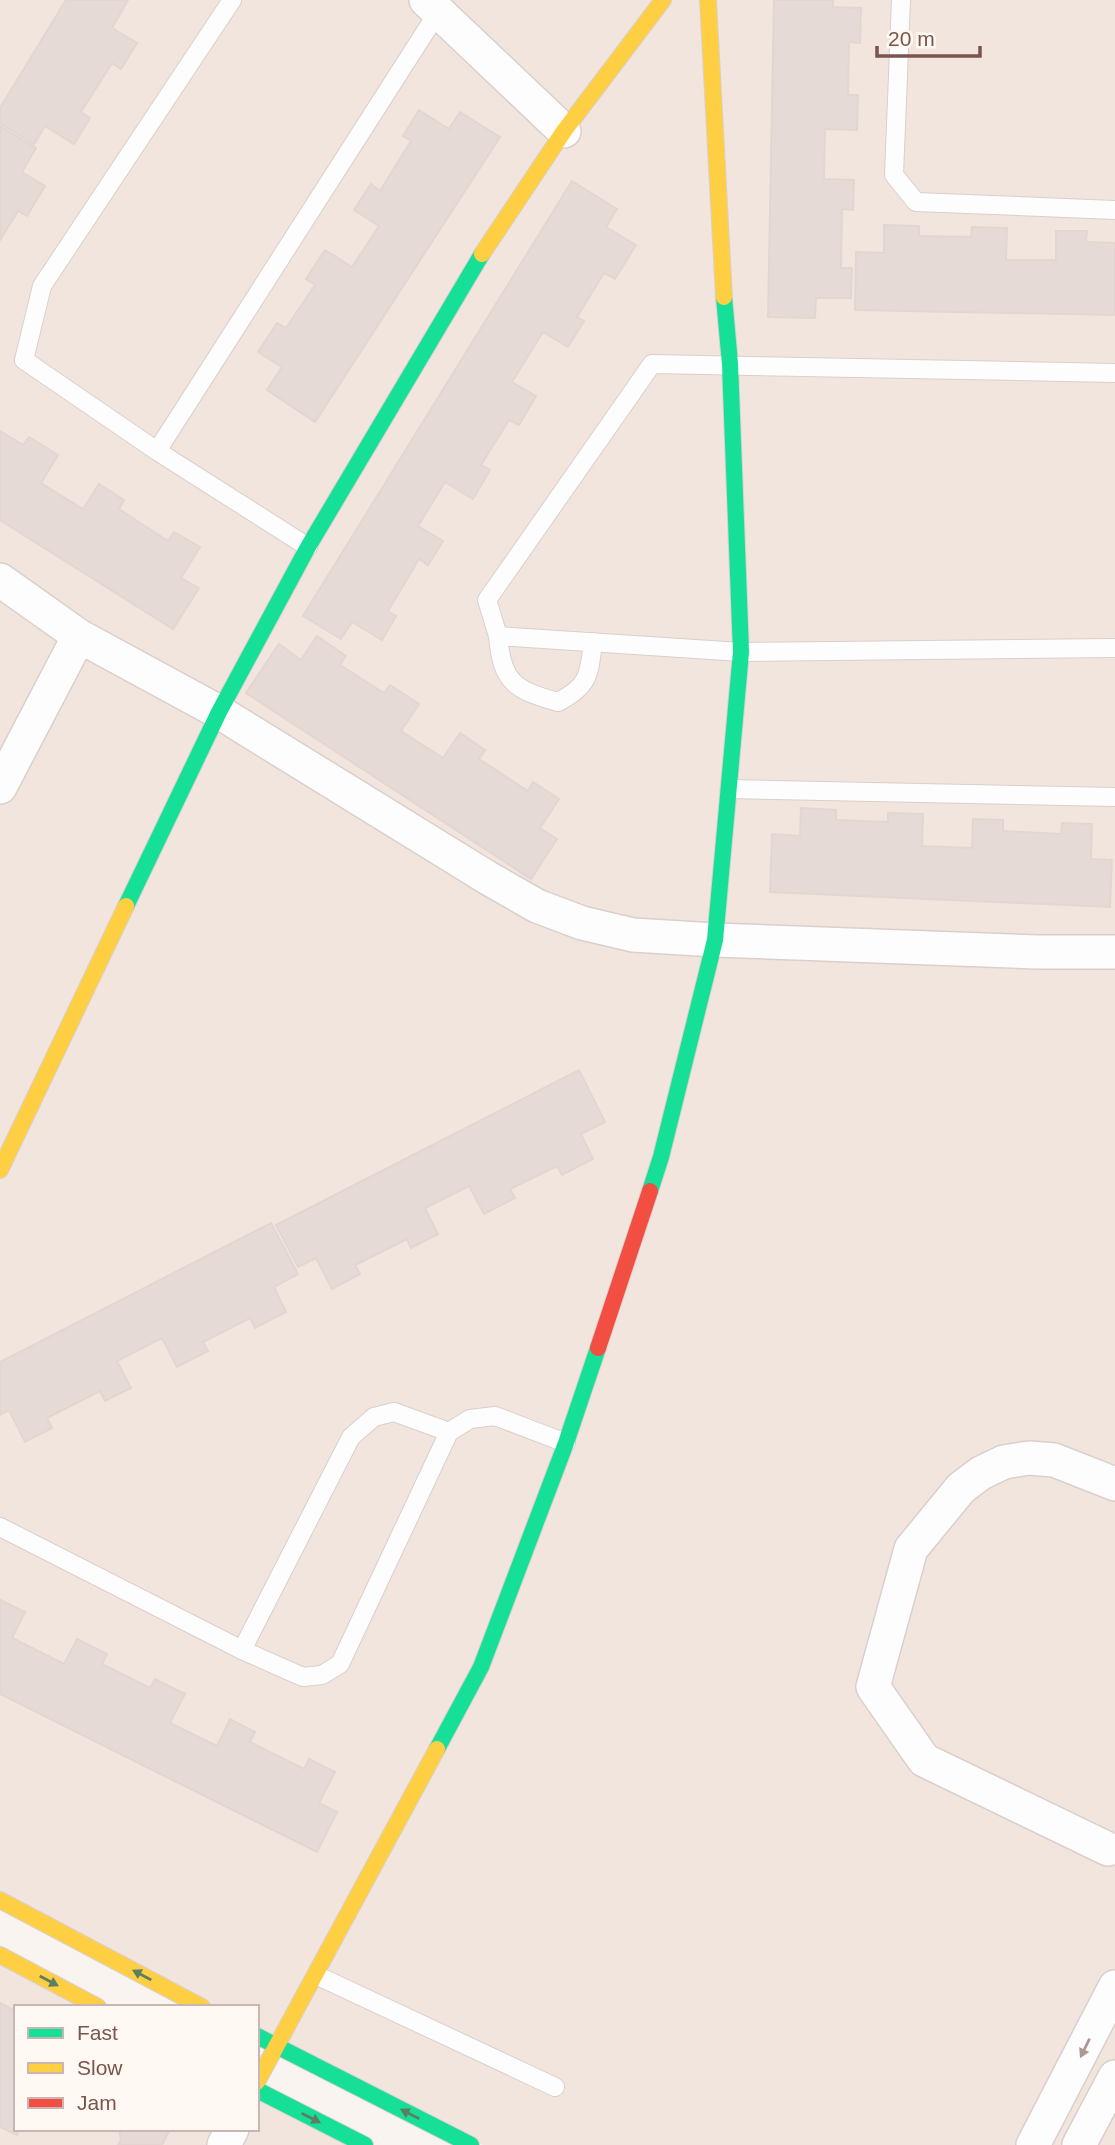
<svg xmlns="http://www.w3.org/2000/svg" width="1115" height="2145" font-family="Helvetica,sans-serif">
<style>
.residential{fill:#f2e5de}
.building{fill:#e6dad7;stroke:#e3d6d1;stroke-width:2}
.lines{fill:none;stroke-linecap:round;stroke-linejoin:round}
.lane-casing{stroke:#d9cfcc;stroke-width:20}
.street-casing{stroke:#d9cfcc;stroke-width:36}
.fast-casing{stroke:#dad0cd;stroke-width:18}
.slow-casing{stroke:#dad0cd;stroke-width:18}
.jam-casing{stroke:#dad0cd;stroke-width:18}
.lane{stroke:#fefdfd;stroke-width:18}
.street{stroke:#fefdfd;stroke-width:33}
.fast{stroke:#16e098;stroke-width:16}
.slow{stroke:#ffcf43;stroke-width:16}
.jam{stroke:#f24e42;stroke-width:16}
.oneway{fill:#5c7e64}
.oneway2{fill:#af9893}
</style>
<rect width="100%" height="100%" fill="#f9f4f0"/>
<!-- residential -->
<g class="residential">
<polygon points="0,0 1115,0 1115,2145 483,2145 257,2028 257,2007 215,2007 0,1897"/>
<polygon points="0,1957 96,2007 16,2007 16,2129 257,2129 257,2091 362,2145 0,2145"/>
</g>
<!-- building -->
<g class="building">
<polygon points="66,0 128,0 112,28 137,43 121,69 112,63 81,112 90,118 74,144 45,126 34,144 0,123 0,108"/>
<polygon points="774,0 833,0 833,7 861,8 860,43 849,42 848,95 858,95 857,130 825,129 824,179 854,180 853,210 842,209 841,268 852,268 851,298 816,298 815,318 768,317"/>
<polygon points="419,110 449,129 460,112 500,137 315,422 267,390 282,367 258,352 277,323 286,328 315,285 306,279 325,250 352,267 379,226 354,210 371,184 380,191 411,141 403,136"/>
<polygon points="0,126 36,148 22,172 45,186 27,216 18,211 0,240"/>
<polygon points="572,181 617,209 606,227 636,245 615,279 604,273 577,317 584,321 568,347 543,332 512,382 536,396 519,425 509,420 481,465 490,470 473,499 445,482 418,526 443,541 428,565 419,559 388,611 396,616 382,640 352,622 341,639 303,616"/>
<polygon points="884,225 919,226 919,236 971,237 972,227 1007,228 1006,260 1056,260 1056,231 1087,231 1086,242 1115,243 1115,315 855,310 856,252 884,253"/>
<polygon points="0,431 23,445 29,437 58,455 41,483 83,509 99,484 124,500 119,509 168,541 174,532 200,547 181,578 199,588 173,629 0,520"/>
<polygon points="317,636 346,656 340,665 384,693 390,685 419,704 401,731 443,758 460,733 485,750 479,759 528,791 533,782 559,799 540,828 557,839 531,879 246,693 279,644 301,660"/>
<polygon points="801,808 836,810 836,820 888,822 888,813 923,814 922,846 972,848 973,819 1003,820 1003,831 1061,834 1062,823 1092,824 1091,859 1112,860 1110,907 770,892 772,834 800,836"/>
<polygon points="579,1070 605,1122 581,1134 593,1159 562,1175 557,1166 510,1189 515,1198 484,1214 469,1186 425,1208 438,1234 411,1248 407,1239 355,1265 360,1274 332,1289 316,1258 298,1267 276,1225"/>
<polygon points="271,1223 298,1274 274,1287 286,1312 255,1328 250,1318 203,1342 208,1351 177,1367 162,1338 117,1361 131,1388 105,1401 100,1391 47,1418 52,1428 25,1442 9,1410 0,1415 0,1362"/>
<polygon points="0,1600 25,1612 12,1638 64,1664 77,1639 107,1654 102,1664 150,1688 155,1679 185,1694 170,1723 217,1746 230,1719 255,1732 250,1742 304,1769 309,1759 335,1772 319,1803 337,1812 317,1852 0,1694"/>
<polygon points="0,2003 16,2011 16,2129 20,2129 17,2135 0,2127"/>
<polygon points="119,2129 170,2129 162,2145 118,2145 121,2140"/>
</g>
<g class="lines">
<!-- lane casing -->
<g class="lane-casing">
<g id="lane">
<polyline points="232,0 42,286 24,360 157,451 308,547"/>
<polyline points="901,0 894,175 916,202 1115,210"/>
<polyline points="1115,373 652,364 487,600 498,636 741,652 1115,648"/>
<polyline points="157,451 438,12"/>
<path d="M498 636C502 682 514 690 558 702 589 686 589 675 593 642"/>
<polyline points="730,789 1115,797"/>
<polyline points="0,1527 242,1650 303,1677 322,1675 340,1664 449,1432 470,1419 495,1416 566,1443"/>
<polyline points="242,1650 351,1437 374,1417 394,1412 449,1432"/>
<polyline points="316,1975 555,2087"/>
</g>
</g>
<!-- street casing -->
<g class="street-casing">
<g id="street">
<polyline points="426,0 564,131"/>
<polyline points="0,580 79,636 219,712 488,878 537,906 582,923 633,935 715,940 1037,952 1115,952"/>
<polyline points="0,787 79,636"/>
<polyline points="1108,1849 924,1760 873,1687 911,1549 961,1488 981,1473 1004,1462 1029,1458 1054,1460 1115,1484"/>
<polyline points="224,2145 232,2129"/>
<polyline points="1033,2145 1115,1987"/>
<polyline points="1079,2145 1115,2077"/>
</g>
</g>
<!-- fast casing -->
<g class="fast-casing">
<g id="fast">
<polyline points="126,906 219,712 308,547 482,254"/>
<polyline points="650,1191 661,1157 715,940 741,652 730,364 724,297"/>
<polyline points="437,1749 481,1667 566,1443 598,1348"/>
<polyline points="257,2036 471,2145"/>
<polyline points="257,2090 365,2145"/>
</g>
</g>
<!-- slow casing -->
<g class="slow-casing">
<g id="slow">
<polyline points="708,0 724,297"/>
<polyline points="482,254 564,131 663,0"/>
<polyline points="0,1170 126,906"/>
<polyline points="0,1900 202,2007"/>
<polyline points="0,1955 98,2007"/>
<polyline points="257,2082 437,1749"/>
</g>
</g>
<!-- jam casing -->
<g class="jam-casing">
<polyline id="jam" points="598,1348 650,1191"/>
</g>
<!-- lane -->
<use href="#lane" class="lane"/>
<!-- street -->
<use href="#street" class="street"/>
<!-- fast -->
<use href="#fast" class="fast"/>
<!-- slow -->
<use href="#slow" class="slow"/>
<!-- jam -->
<use href="#jam" class="jam"/>
</g>
<!-- one-way arrows -->
<defs><path id="oneway-solid" d="M-6-.8H1V-3.2L6.5 0L1 3.2V.8H-6Z" transform="scale(1.75)"/></defs>
<g class="oneway">
<use href="#oneway-solid" transform="translate(142 1975) rotate(-152)"/>
<use href="#oneway-solid" transform="translate(49 1981) rotate(28)"/>
<use href="#oneway-solid" transform="translate(410 2114) rotate(-153)"/>
<use href="#oneway-solid" transform="translate(311 2118) rotate(27)"/>
</g>
<use class="oneway2" href="#oneway-solid" transform="translate(1085 2048) rotate(116)"/>
<!-- legend -->
<rect x="14" y="2005" width="245" height="126" fill="#fff8f3" stroke="#cab6b1" stroke-width="2"/>
<rect x="28" y="2028" width="35" height="10" fill="#16e098" stroke="#cab6b1" stroke-width="2"/>
<text x="77" y="2040" font-size="21" fill="#7a544d">Fast</text>
<rect x="28" y="2063" width="35" height="10" fill="#ffcf43" stroke="#cab6b1" stroke-width="2"/>
<text x="77" y="2075" font-size="21" fill="#7a544d">Slow</text>
<rect x="28" y="2098" width="35" height="10" fill="#f24e42" stroke="#cab6b1" stroke-width="2"/>
<text x="77" y="2110" font-size="21" fill="#7a544d">Jam</text>
<!-- scale -->
<path d="M877 46v10h103v-10" fill="none" stroke="#7a544d" stroke-width="3.5"/>
<text x="888" y="46" font-size="21" fill="#7a544d" stroke="#fff8f3" stroke-width="5" paint-order="stroke">20 m</text>
</svg>
